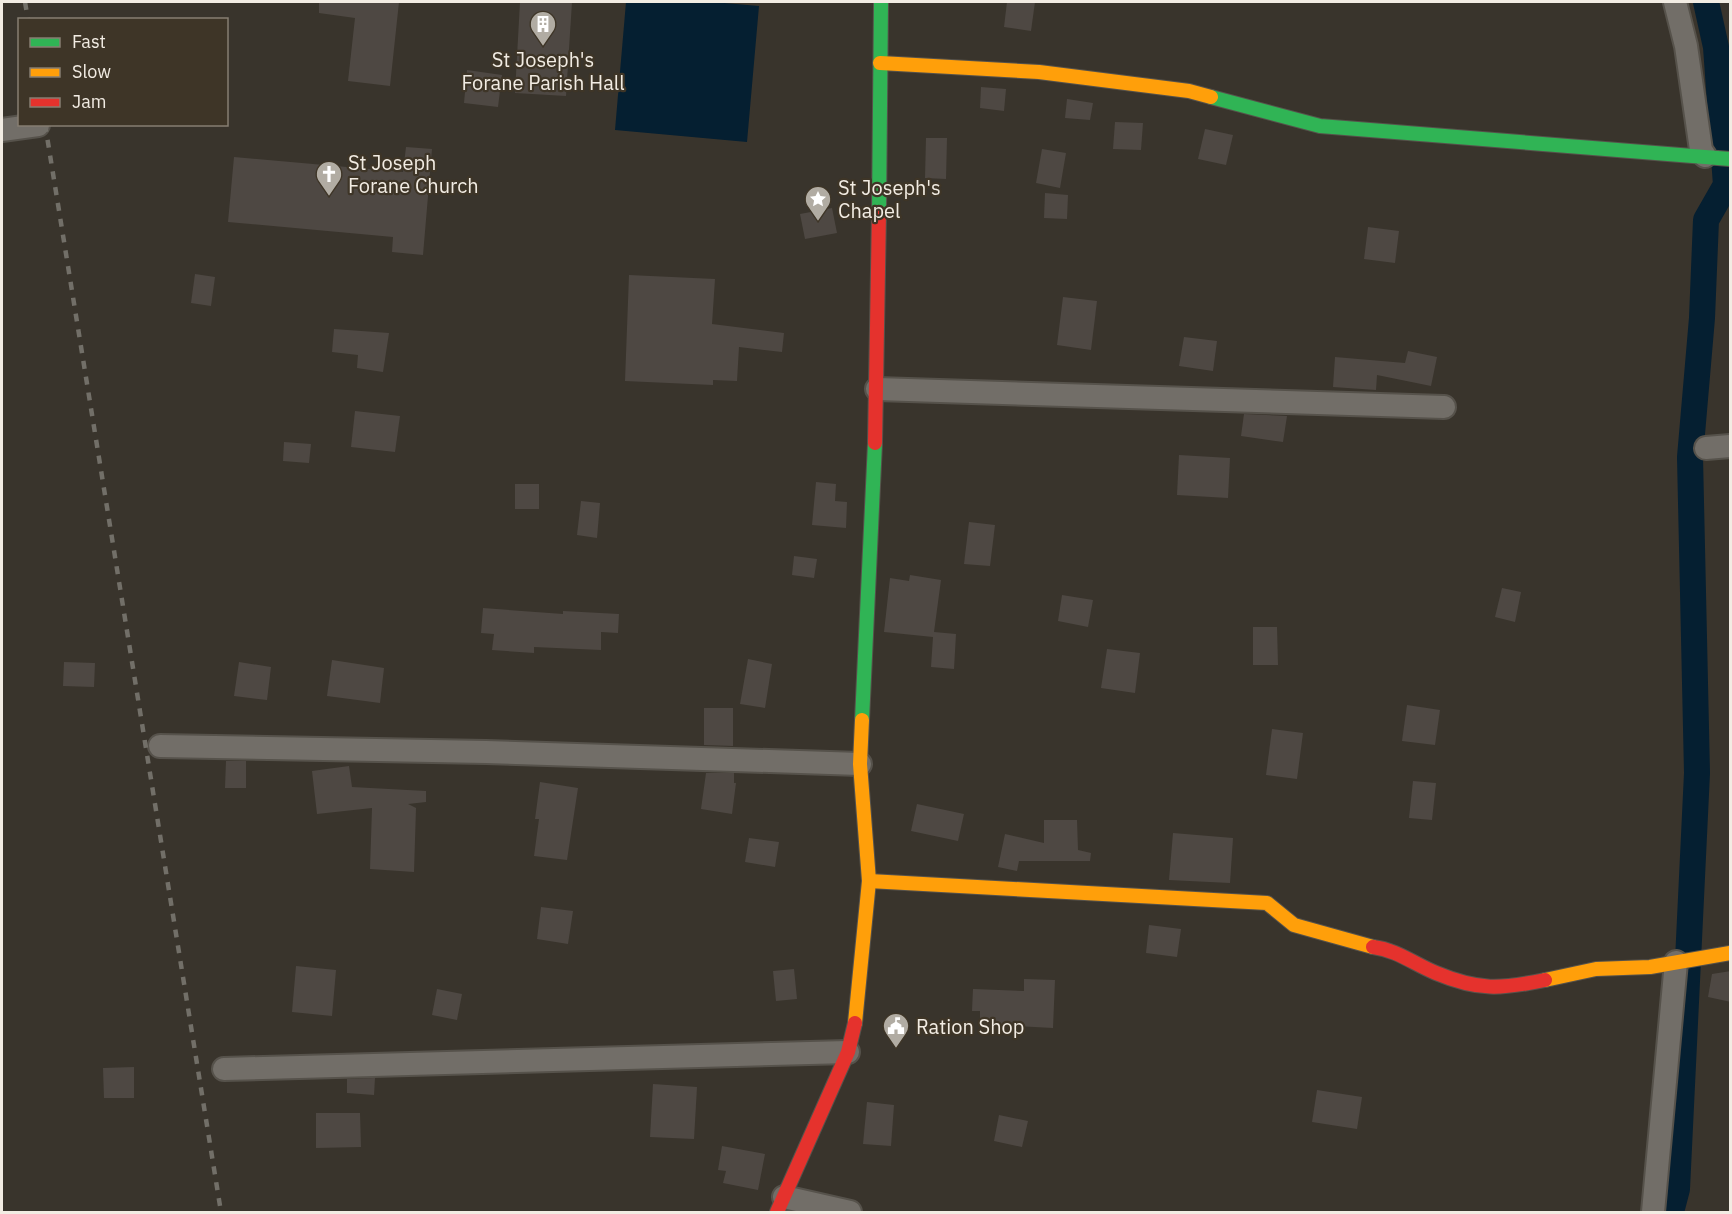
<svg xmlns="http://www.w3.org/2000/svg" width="1732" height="1214" font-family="'IBM Plex Sans',sans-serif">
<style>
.water{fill:#051f31}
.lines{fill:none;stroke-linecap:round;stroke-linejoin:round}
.canal{stroke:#051f31;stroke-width:26}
.building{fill:#4e4843}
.street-casing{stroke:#56524b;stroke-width:26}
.fast-casing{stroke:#56524b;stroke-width:16}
.slow-casing{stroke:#56524b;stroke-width:16}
.jam-casing{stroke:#56524b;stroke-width:16}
.street{stroke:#726e68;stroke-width:22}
.fast{stroke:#30b455;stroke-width:14}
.slow{stroke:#ff9f0a;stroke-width:14}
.jam{stroke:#e5322d;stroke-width:14}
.rail{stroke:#726f68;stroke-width:4.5;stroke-dasharray:8 8;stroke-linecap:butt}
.labels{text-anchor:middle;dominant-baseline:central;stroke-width:4.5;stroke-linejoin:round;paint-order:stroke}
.poi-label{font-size:20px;fill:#f2ece3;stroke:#3e3527;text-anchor:start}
</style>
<rect width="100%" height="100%" fill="#39342c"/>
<!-- water -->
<polygon class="water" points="626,2 713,2 759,6 747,142 615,130"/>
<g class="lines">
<!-- canal -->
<polyline class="canal" points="1671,1212 1677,1189 1697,773 1690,457 1702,318 1706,220 1726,185 1716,47 1706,2"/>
</g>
<!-- building -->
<g class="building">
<polygon points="319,2 399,2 390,86 348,81 355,18 319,13"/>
<polygon points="520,2 572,2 566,96 515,93"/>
<polygon points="1007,2 1035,2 1031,31 1004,27"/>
<polygon points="467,70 502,75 498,107 464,103"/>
<polygon points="981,87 1006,89 1004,111 980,108"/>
<polygon points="1067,99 1093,103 1090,120 1065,118"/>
<polygon points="1115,122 1143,123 1141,150 1113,149"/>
<polygon points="1205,129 1233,135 1226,165 1198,159"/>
<polygon points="926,138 947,138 946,179 925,178"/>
<polygon points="406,147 432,149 423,255 392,252 393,237 228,222 234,157 403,172"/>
<polygon points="1042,149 1066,153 1060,188 1036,183"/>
<polygon points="1045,193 1068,195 1067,219 1044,218"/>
<polygon points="832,208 837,233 805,239 800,214"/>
<polygon points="1368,227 1399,231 1395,263 1364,259"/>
<polygon points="195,274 215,277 211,306 191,303"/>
<polygon points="629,275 715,279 712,324 784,333 782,352 739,347 737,381 713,380 713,385 625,381"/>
<polygon points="1063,297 1097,301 1091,350 1057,345"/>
<polygon points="334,329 389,333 383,372 357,368 358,355 332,352"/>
<polygon points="1184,337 1217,341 1213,371 1179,366"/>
<polygon points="1408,351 1437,357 1431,386 1377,375 1376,390 1333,387 1335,357 1405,363"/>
<polygon points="355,411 400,416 395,452 351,447"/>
<polygon points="1244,414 1287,416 1283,442 1241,436"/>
<polygon points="284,442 311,444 309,463 283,461"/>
<polygon points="1179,455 1230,458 1228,498 1177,495"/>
<polygon points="816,482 836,484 835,501 847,502 846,528 812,525"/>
<rect x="515" y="484" width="24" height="25"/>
<polygon points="581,501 600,503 597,538 577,535"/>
<polygon points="969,522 995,525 990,566 964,564"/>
<polygon points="794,556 817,559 814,578 792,575"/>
<polygon points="910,575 941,580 934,632 956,634 954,669 931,667 933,637 884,632 890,578 909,581"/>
<polygon points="1502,588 1521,592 1515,622 1495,617"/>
<polygon points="1062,595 1093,600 1088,627 1058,621"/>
<polygon points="483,608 563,614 563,611 619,614 618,633 601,632 601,650 534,647 534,653 492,650 494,634 481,633"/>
<polygon points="1253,627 1277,627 1278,665 1253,665"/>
<polygon points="1107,649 1140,653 1135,693 1101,688"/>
<polygon points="748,659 772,664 765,708 740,704"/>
<polygon points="332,660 384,668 380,703 327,696"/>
<polygon points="64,662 95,663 94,687 63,686"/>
<polygon points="239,662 271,667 267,700 234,696"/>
<polygon points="1407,705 1440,710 1435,745 1402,741"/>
<polygon points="704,708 733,708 733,746 704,745"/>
<polygon points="1272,729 1303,733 1297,779 1266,775"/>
<polygon points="226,761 246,761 246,788 225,788"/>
<polygon points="349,766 352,787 426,791 426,802 408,804 416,808 414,872 370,869 372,808 317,814 312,771"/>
<polygon points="706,773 734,773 734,783 736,783 732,814 701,809"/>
<polygon points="1413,781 1436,783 1432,820 1409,818"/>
<polygon points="540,782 578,788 567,860 534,856 539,819 535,819"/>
<polygon points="917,804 964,814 958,841 911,831"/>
<polygon points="1044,820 1077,820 1078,850 1091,853 1090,861 1019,861 1017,871 998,867 1005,834 1044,843"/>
<polygon points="1173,833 1233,838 1230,883 1169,880"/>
<polygon points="749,838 779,842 775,867 745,862"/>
<polygon points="541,907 573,911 568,944 537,939"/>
<polygon points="1149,925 1181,929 1177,957 1146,953"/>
<polygon points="296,966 336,970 332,1016 292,1012"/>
<polygon points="794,969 797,999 776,1001 773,971"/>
<polygon points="1731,971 1731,1002 1708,997 1712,974"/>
<polygon points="1024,979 1055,980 1053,1028 980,1024 980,1011 972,1011 973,989 1024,991"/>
<polygon points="437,989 462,994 457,1020 432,1015"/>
<polygon points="134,1067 134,1098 104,1098 103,1068"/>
<polygon points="375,1078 374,1095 347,1093 347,1079"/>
<polygon points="653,1084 697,1087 694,1139 650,1137"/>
<polygon points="1317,1090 1362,1097 1357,1129 1312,1122"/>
<polygon points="867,1102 894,1105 891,1146 863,1144"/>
<polygon points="316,1113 360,1113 361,1147 316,1148"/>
<polygon points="999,1115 1028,1121 1022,1147 994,1141"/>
<polygon points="722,1146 765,1154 758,1190 723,1183 726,1171 718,1170"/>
</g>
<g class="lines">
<!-- street casing -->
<g class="street-casing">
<g id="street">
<polyline points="1675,2 1686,46 1701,150 1705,156"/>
<polyline points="2,130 38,125"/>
<polyline points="877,389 1444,407"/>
<polyline points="1706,448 1730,446"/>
<polyline points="160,746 486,752 860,764"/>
<polyline points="224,1069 848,1052"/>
<polyline points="784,1197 850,1212"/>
<polyline points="1653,1212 1676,962"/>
</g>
</g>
<!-- fast casing -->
<g class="fast-casing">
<g id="fast">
<polyline points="1211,97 1320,126 1730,159"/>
<polyline points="879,212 881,2"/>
<polyline points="862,720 875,443"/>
</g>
</g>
<!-- slow casing -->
<g class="slow-casing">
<g id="slow">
<polyline points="880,63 1039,72 1189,91 1211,97"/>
<polyline points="869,881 1267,903 1294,925 1373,947"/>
<polyline points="1545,980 1596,969 1650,967 1730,953"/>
<polyline points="855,1023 869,881 860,764 862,720"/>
</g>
</g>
<!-- jam casing -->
<g class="jam-casing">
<g id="jam">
<polyline points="875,443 879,212"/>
<path d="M1373 947C1397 950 1414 964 1436 973 1479 991 1501 989 1545 980"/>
<polyline points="777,1212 848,1052 855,1023"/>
</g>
</g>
<!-- street -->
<use href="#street" class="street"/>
<!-- fast -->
<use href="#fast" class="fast"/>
<!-- slow -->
<use href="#slow" class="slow"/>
<!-- jam -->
<use href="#jam" class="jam"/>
<!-- rail -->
<g class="rail">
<polyline points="25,2 28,20"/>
<polyline points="45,124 221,1212"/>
</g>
</g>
<!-- icons -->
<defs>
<g id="building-pin" transform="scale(1.35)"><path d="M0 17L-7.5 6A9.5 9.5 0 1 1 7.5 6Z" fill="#b1aca3" stroke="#3e3527"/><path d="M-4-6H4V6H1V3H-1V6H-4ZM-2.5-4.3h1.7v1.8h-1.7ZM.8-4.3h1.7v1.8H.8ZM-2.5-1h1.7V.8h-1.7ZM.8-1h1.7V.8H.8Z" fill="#fff"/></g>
<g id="church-pin" transform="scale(1.35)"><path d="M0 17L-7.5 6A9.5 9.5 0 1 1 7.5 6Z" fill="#b1aca3" stroke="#3e3527"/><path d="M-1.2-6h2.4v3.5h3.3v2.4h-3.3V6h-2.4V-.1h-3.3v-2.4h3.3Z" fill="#fff"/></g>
<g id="sight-pin" transform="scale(1.35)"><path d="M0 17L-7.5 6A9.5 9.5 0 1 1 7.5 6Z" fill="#b1aca3" stroke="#3e3527"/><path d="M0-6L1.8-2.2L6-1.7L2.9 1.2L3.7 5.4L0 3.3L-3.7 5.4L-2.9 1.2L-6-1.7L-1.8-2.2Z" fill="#fff"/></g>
<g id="civic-pin" transform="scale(1.35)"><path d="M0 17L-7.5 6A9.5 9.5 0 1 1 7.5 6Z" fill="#b1aca3" stroke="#3e3527"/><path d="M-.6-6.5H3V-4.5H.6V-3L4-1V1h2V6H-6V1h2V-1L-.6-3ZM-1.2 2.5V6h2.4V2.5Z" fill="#fff"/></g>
</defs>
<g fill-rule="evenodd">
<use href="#building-pin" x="543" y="24"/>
<use href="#church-pin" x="329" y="174"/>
<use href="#sight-pin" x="818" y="199"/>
<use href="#civic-pin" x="896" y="1026"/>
</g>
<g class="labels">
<!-- poi labels -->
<g class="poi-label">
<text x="543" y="59" text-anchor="middle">St Joseph's<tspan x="543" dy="23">Forane Parish Hall</tspan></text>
<text x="348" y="162">St Joseph<tspan x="348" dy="23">Forane Church</tspan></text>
<text x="838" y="187">St Joseph's<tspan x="838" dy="23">Chapel</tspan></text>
<text x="916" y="1026">Ration Shop</text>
</g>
</g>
<!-- border -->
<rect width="1732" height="1214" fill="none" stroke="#f2ece3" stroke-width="6"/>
<!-- legend -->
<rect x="18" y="18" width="210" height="108" fill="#3e3527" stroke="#867e72" stroke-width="1.5"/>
<rect x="30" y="38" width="30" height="9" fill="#30b455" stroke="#867e72" stroke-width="1.5"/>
<text x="72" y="48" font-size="18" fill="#f2ece3">Fast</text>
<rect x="30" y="68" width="30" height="9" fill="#ff9f0a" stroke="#867e72" stroke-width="1.5"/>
<text x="72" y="78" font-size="18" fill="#f2ece3">Slow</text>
<rect x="30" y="98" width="30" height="9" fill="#e5322d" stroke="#867e72" stroke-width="1.5"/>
<text x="72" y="108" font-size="18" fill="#f2ece3">Jam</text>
</svg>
